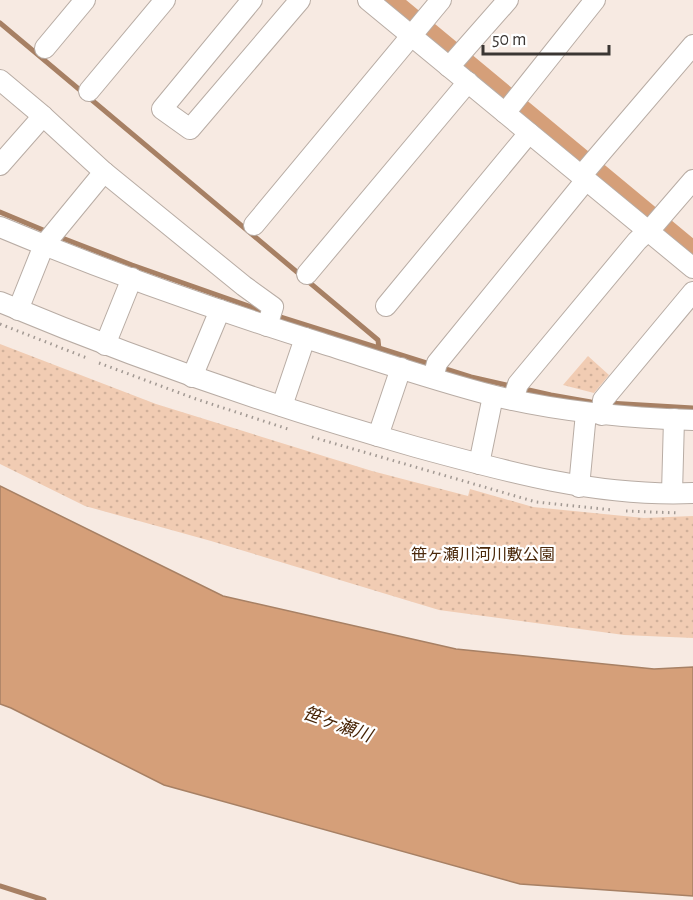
<svg xmlns="http://www.w3.org/2000/svg" width="693" height="900" font-family="'Alegreya Sans','Noto Sans JP',sans-serif">
<style>
.park{fill:url(#park-dots)}
.water{fill:#d59f79;stroke:#a78064;stroke-width:1.5}
.lines{fill:none;stroke-linecap:round;stroke-linejoin:round}
.stream{stroke:#a78064;stroke-width:5}
.canal{stroke:#d59f79;stroke-width:18}
.minor-casing{stroke:#b8aca4;stroke-width:22}
.path{stroke:#a29993;stroke-width:3;stroke-dasharray:1.5 4.5;stroke-linecap:butt}
.minor{stroke:#fff;stroke-width:20}
.labels{text-anchor:middle;dominant-baseline:central;stroke-width:4.5;stroke-linejoin:round;paint-order:stroke}
.park-label{font-size:16px;fill:#4b280a;stroke:#fff}
.water-label{font-size:18px;font-style:italic;fill:#482507;stroke:#fff}
</style>
<defs>
<pattern id="park-dots" width="8" height="8" patternUnits="userSpaceOnUse" patternTransform="scale(1.5)"><rect width="8" height="8" fill="#f1ccb3"/><path d="M2 2h.1M6 6h.1" fill="none" stroke="#d0b09a" stroke-width="1.8" stroke-linecap="round"/></pattern>
</defs>
<rect width="100%" height="100%" fill="#f7eae2"/>
<!-- park -->
<g class="park">
<polygon points="0,344 156,404 372,471 468,496 470,489 533,507 644,518 693,516 693,638 624,635 439,610 211,541 85,506 0,464"/>
<polygon points="588,356 609,375 594,393 563,385"/>
</g>
<!-- water -->
<polygon class="water" points="0,486 223,596 456,649 654,669 693,667 693,896 520,884 164,785 11,708 0,704"/>
<g class="lines">
<!-- stream -->
<g class="stream">
<polyline points="0,23 378,340 379,349"/>
<polyline points="0,212 48,232"/>
<polyline points="57,236 132,265 277,316 471,377 551,395 591,402 693,408"/>
<polyline points="0,886 44,900"/>
</g>
<!-- canal -->
<polyline class="canal" points="392,0 693,250"/>
<!-- minor casing -->
<g class="minor-casing">
<g id="minor">
<polyline points="252,0 162,109 190,129 300,0"/>
<polyline points="368,0 693,268"/>
<polyline points="45,48 85,0"/>
<polyline points="449,67 508,0"/>
<polyline points="0,80 43,116 104,172 244,286 273,307 267,326"/>
<polyline points="89,91 165,0"/>
<polyline points="505,113 595,0"/>
<polyline points="0,165 43,116"/>
<polyline points="581,176 693,45"/>
<polyline points="254,225 441,0"/>
<path d="M0 227C105 271 212 309 321 343 378 361 436 381 495 396 560 412 626 418 693 420"/>
<polyline points="307,274 468,82"/>
<path d="M0 302C136 359 274 407 416 447 507 472 598 497 693 493"/>
<polyline points="386,306 529,133"/>
<polyline points="18,310 44,245 104,172"/>
<polyline points="105,345 132,278"/>
<polyline points="192,377 220,310"/>
<polyline points="433,378 437,363 586,180"/>
<polyline points="513,400 518,384 637,241 655,224 693,180"/>
<polyline points="282,406 305,338"/>
<polyline points="602,415 603,400 693,292"/>
<polyline points="378,436 401,368"/>
<polyline points="479,464 493,396"/>
<polyline points="579,487 586,413"/>
<polyline points="672,493 674,419"/>
</g>
</g>
<!-- path -->
<g class="path">
<polyline points="0,324 87,358"/>
<polyline points="99,363 196,399 291,430"/>
<polyline points="312,437 536,502 613,510"/>
<polyline points="626,511 679,513"/>
</g>
<!-- minor -->
<use href="#minor" class="minor"/>
</g>
<g class="labels">
<!-- park labels -->
<g class="park-label">
<text x="483" y="555">笹ヶ瀬川河川敷公園</text>
</g>
<!-- water labels -->
<g class="water-label">
<text transform="translate(337 725) rotate(20)">笹ヶ瀬川</text>
</g>
</g>
<!-- scale -->
<path d="M483 45v9h126v-9" fill="none" stroke="#3b3633" stroke-width="3"/>
<text x="492" y="45" font-size="18" fill="#3b3633" stroke="#ffffff" stroke-width="4.5" paint-order="stroke">50 m</text>
</svg>
